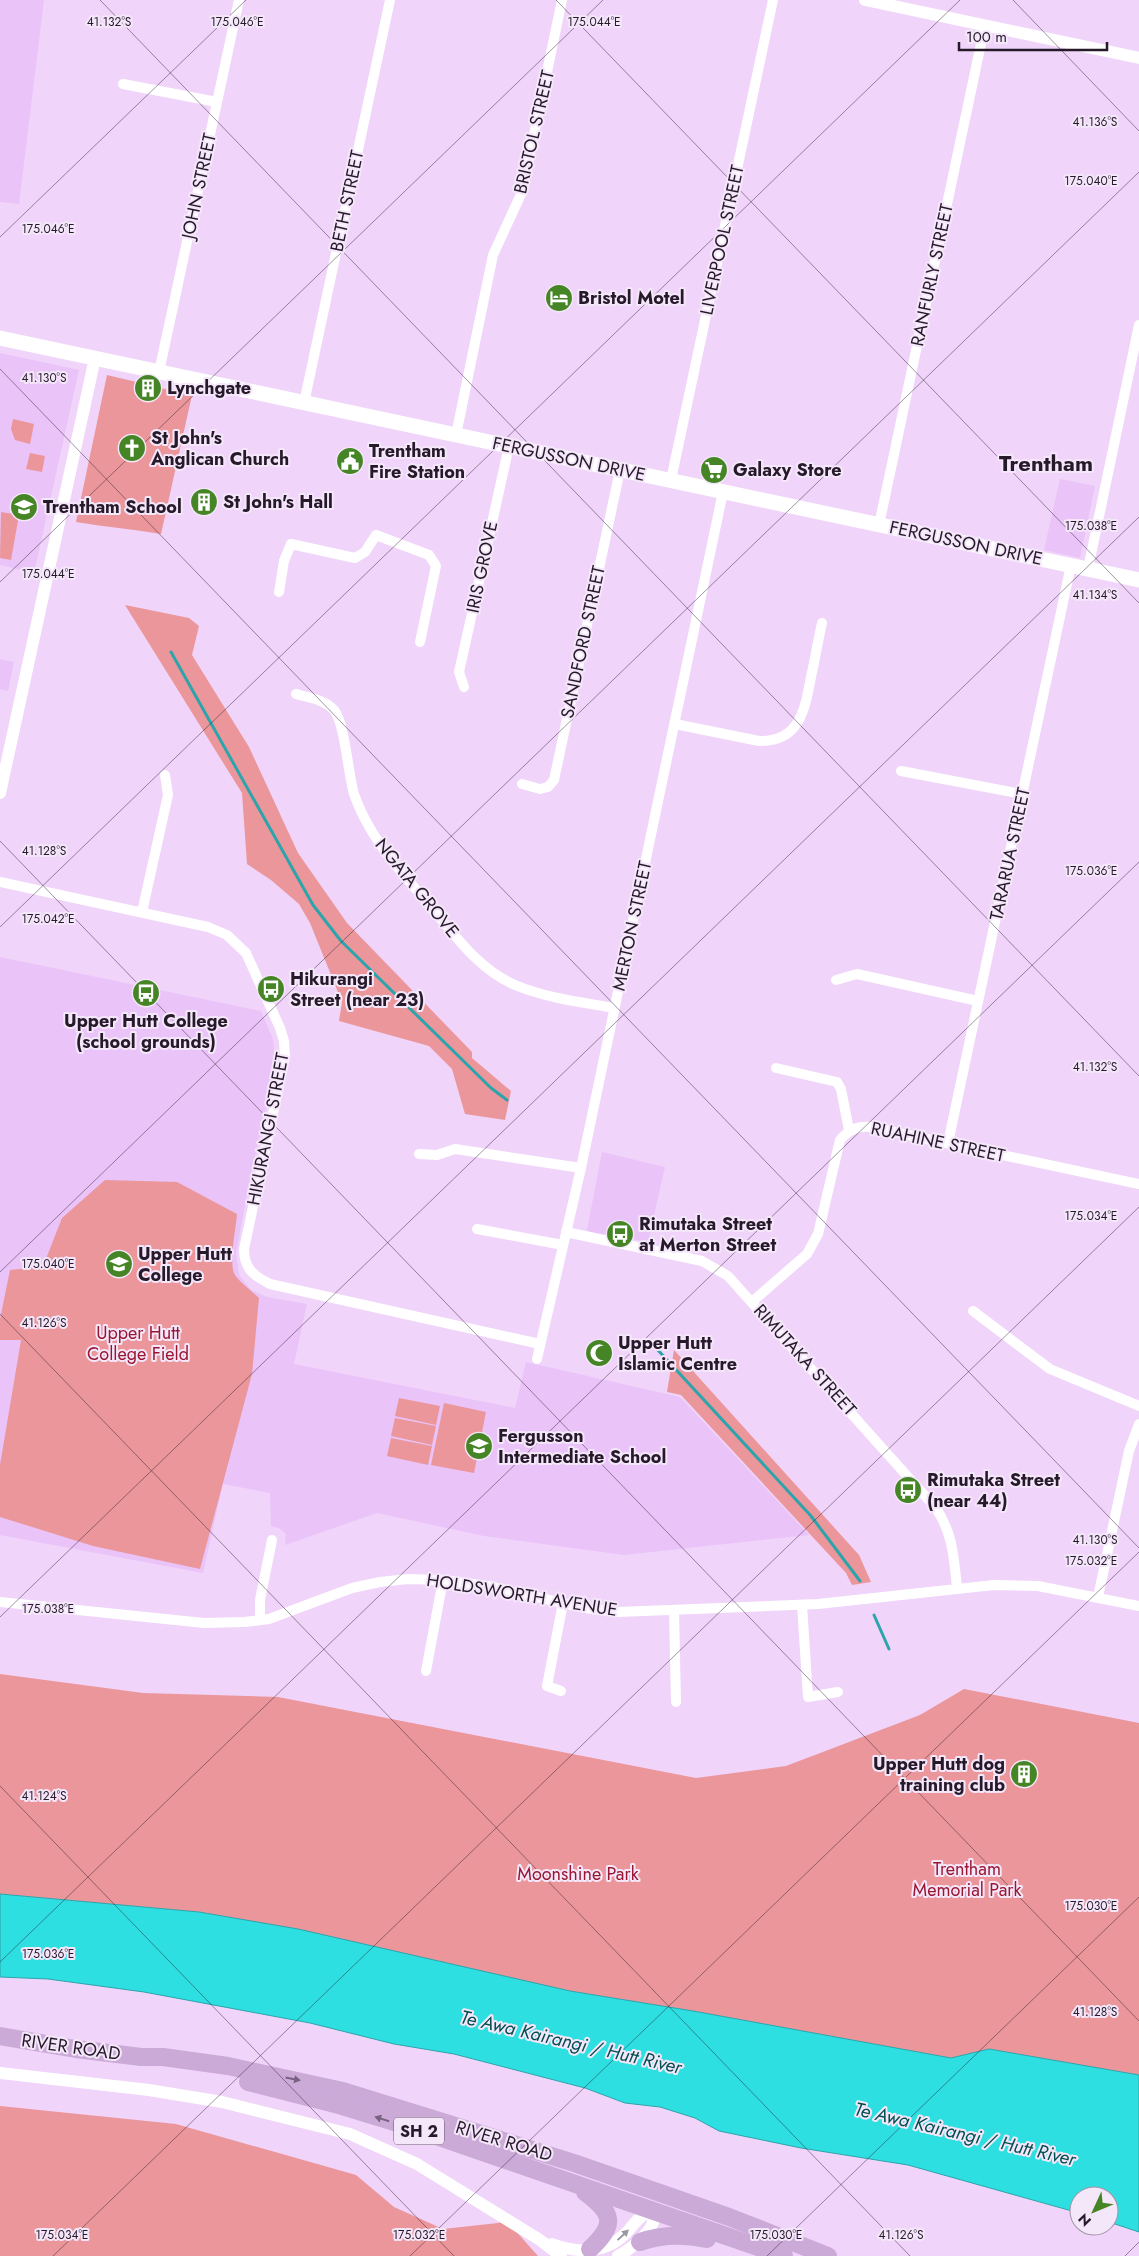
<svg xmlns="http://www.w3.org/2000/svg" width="1139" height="2256" font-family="Jost,sans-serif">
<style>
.built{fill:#eac3f8}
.green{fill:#eb969a}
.water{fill:#2edfe2;stroke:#2ca4ab}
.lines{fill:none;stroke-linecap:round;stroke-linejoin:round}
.stream{stroke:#2ca4ab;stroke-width:3}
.minor{stroke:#fff;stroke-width:10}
.tertiary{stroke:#fff;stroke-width:12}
.secondary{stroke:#fff;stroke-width:15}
.trunk{stroke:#ccaad8;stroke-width:18}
.oneway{fill:#796281}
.oneway2{fill:#9d989f}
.ticks{fill:none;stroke:#26192a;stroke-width:1;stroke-opacity:0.45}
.labels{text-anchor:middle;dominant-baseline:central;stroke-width:4;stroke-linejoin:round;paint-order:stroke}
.shield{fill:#f5e7fa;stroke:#645768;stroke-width:1}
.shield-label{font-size:16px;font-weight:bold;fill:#26192a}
.street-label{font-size:18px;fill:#26192a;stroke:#f5e7fa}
.poi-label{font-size:18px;font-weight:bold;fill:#26192a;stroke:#f5e7fa;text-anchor:start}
.park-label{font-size:18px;fill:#991631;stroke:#f5e7fa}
.water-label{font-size:19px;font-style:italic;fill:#024f50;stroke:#f5e7fa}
.district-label{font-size:22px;font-weight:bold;fill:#26192a;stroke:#f5e7fa}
.ticks-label{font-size:12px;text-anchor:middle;fill:#26192a;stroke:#f5e7fa;stroke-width:4;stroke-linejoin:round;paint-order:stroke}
</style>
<rect width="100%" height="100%" fill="#f0d4fa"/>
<!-- built -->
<g class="built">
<polygon points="0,0 44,0 19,204 0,202"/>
<polygon points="0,353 79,370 34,573 0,565"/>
<polygon points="1060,479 1095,486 1080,558 1044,550"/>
<polygon points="0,659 14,662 8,691 0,689"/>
<polygon points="0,957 261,1011 273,1039 275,1062 272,1084 251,1173 236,1254 239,1275 251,1290 267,1297 307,1304 294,1364 515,1408 526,1362 680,1397 809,1535 624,1555 484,1536 377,1513 285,1545 286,1534 279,1528 271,1526 270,1493 223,1484 203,1573 0,1535"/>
<polygon points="602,1152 665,1167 648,1242 591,1232 587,1230"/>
</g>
<!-- green -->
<g class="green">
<path d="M107 375 145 384 143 391 150 393 152 386 192 395 161 534C133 529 104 527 76 522Z"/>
<polygon points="13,419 34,424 30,444 15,440 11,429"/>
<polygon points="30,453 45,456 42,472 26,469"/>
<polygon points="1,512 19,515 11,560 0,558"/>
<polygon points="125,605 189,618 199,626 192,655 249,747 298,853 347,923 472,1052 472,1058 511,1091 505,1120 465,1114 452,1069 429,1046 339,1021 342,1002 310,923 299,904 271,880 247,864 242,793"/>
<path d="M105 1180 177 1182 237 1214C236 1229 229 1260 234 1273 236 1279 254 1293 259 1298L252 1374 200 1569 93 1546 0 1517V1465L21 1340H0V1319L10 1270 37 1267 42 1269 62 1218Z"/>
<polygon points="674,1350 859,1555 871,1582 852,1585 846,1573 681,1395 667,1392"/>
<polygon points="399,1398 440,1406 436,1425 395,1416"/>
<polygon points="444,1403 486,1412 474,1473 431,1465"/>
<polygon points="395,1418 436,1426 432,1445 391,1436"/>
<polygon points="391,1438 432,1446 428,1465 387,1456"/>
<polygon points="0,1674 143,1693 278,1697 696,1778 786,1766 920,1715 964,1689 1139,1723 1139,2075 989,2049 951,2058 693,2011 570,1991 199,1912 0,1894"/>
<polygon points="0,2106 176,2124 356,2175 394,2207 443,2229 498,2223 506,2220 538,2256 0,2256"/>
</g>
<!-- water -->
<polygon class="water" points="0,1894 199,1912 298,1929 570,1991 693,2011 951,2058 989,2049 1139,2075 1139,2232 1109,2222 1109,2196 1079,2196 1079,2213 908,2165 801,2148 719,2131 695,2118 660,2107 625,2103 585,2088 454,2054 394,2044 310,2023 144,1992 48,1979 0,1977"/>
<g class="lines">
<!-- stream -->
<g class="stream">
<polyline points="171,652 313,905 341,941 491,1088 507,1100"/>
<polyline points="656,1348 811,1516 860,1581"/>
<polyline points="874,1615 889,1649"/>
</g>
<!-- minor -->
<g class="minor">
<polyline points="123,84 217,102"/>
<polyline points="159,372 239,0"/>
<polyline points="304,403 390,0"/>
<polyline points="456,435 493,255 522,192 562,0"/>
<polyline points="671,480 773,0"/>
<polyline points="879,525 985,25"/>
<polyline points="1088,569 1139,325"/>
<polyline points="279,592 284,561 291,544 355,558 365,552 376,535 429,555 436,566 420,642"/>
<polyline points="464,687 459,672 509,446"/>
<path d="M296 694C309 698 324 699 334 710 345 723 348 774 354 794 369 838 401 871 430 906 455 935 478 969 515 985 546 998 581 1002 614 1008"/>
<path d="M675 724 759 741C800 742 805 709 811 677 815 659 818 641 822 623"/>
<polyline points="901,771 1022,794"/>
<polyline points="522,784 540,789 548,787 554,780 620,470"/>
<path d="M0 882 208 927 227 935 246 953 280 1028 284 1041 285 1057 244 1249C244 1269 254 1276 270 1284L540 1344"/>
<polyline points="142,912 168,795 165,775"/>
<polyline points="836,980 857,974 978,1001"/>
<polyline points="776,1068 837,1082 841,1089 849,1130"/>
<polyline points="948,1143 1071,565"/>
<polyline points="419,1154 437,1155 455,1149 581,1168"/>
<polyline points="477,1229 563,1245"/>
<path d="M566 1232 702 1261 728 1276 935 1507C953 1532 954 1559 957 1588"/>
<path d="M753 1301 807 1254 818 1234 840 1140C849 1130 856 1126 870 1127L1139 1184"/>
<polyline points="973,1311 1050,1369 1139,1406"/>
<polyline points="537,1359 581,1168 723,492"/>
<polyline points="1098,1597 1129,1451 1139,1424"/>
<polyline points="0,1602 204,1623 245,1622 269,1619 352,1588 380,1582 408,1579 443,1580 488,1586 585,1608 618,1612 818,1604 994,1585 1038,1586 1139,1606"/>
<polyline points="802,1605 808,1697 838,1692"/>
<polyline points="674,1610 676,1702"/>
<polyline points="260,1620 260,1600 272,1540"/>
<polyline points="426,1671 443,1580"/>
<polyline points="561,1691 547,1686 563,1603"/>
</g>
<!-- tertiary -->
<g class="tertiary">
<polyline points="865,0 1139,58"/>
<polyline points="0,793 95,358"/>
<polyline points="0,2073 149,2090 222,2102 350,2134 417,2164 540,2240 561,2256"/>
<path d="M552 2244C576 2253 605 2254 625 2234 633 2226 640 2214 651 2211 663 2226 629 2250 618 2256"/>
</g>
<!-- secondary -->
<polyline class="secondary" points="0,338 1139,580"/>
<!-- trunk -->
<g class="trunk">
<polyline points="0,2036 76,2049 141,2057 163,2057 228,2066 343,2091 574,2163 729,2217 828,2256"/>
<polyline points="248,2082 335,2104 407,2126 784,2256"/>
<path d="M585 2192C614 2214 616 2224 590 2249"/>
<path d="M640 2242C662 2234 684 2234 707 2239"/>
</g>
</g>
<!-- one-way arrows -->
<defs><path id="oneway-solid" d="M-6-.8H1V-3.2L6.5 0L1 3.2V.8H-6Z" transform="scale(1.25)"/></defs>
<g class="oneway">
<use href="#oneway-solid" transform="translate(293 2079) rotate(11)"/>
<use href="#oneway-solid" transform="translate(382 2119) rotate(-163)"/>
</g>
<use class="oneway2" href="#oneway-solid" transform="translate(623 2235) rotate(-43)"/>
<!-- ticks -->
<path class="ticks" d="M100 0 1139 1076M556 0 1139 603M1013 0 1139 131M0 237 246 0M0 369 1139 1548M0 582 603 0M0 841 1139 2021M0 927 960 0M0 1272 1139 172M0 1314 910 2256M0 1617 1139 517M0 1786 454 2256M0 1962 1139 862M53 2256 1139 1207M410 2256 1139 1552M767 2256 1139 1897M1125 2256 1139 2242"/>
<!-- icons -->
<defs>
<g id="hotel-disc" transform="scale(1.4375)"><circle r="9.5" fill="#468526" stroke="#f5e7fa"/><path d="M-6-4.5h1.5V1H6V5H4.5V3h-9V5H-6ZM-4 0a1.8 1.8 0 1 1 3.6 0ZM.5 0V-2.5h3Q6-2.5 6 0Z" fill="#fff"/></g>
<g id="building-disc" transform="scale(1.4375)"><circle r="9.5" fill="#468526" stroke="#f5e7fa"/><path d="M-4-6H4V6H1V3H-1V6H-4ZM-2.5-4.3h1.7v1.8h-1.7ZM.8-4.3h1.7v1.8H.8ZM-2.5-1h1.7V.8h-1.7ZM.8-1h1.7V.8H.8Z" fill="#fff"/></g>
<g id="church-disc" transform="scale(1.4375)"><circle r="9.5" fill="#468526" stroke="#f5e7fa"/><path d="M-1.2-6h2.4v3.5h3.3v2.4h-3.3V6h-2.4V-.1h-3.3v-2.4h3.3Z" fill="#fff"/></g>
<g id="civic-disc" transform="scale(1.4375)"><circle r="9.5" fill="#468526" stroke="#f5e7fa"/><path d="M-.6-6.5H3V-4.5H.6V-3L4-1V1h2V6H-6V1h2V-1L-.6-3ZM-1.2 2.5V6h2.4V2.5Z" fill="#fff"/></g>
<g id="supermarket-disc" transform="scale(1.4375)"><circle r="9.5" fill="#468526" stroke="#f5e7fa"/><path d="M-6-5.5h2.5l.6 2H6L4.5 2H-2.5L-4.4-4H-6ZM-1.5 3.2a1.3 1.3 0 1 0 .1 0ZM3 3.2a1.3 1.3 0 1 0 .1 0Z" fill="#fff"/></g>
<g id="school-disc" transform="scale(1.4375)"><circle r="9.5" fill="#468526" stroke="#f5e7fa"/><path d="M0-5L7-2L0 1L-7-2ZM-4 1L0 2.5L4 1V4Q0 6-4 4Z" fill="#fff"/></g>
<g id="bus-disc" transform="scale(1.4375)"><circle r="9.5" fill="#468526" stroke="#f5e7fa"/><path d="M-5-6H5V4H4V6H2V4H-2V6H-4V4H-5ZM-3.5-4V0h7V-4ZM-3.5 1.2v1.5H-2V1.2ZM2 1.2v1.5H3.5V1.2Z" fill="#fff"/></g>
<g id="mosque-disc" transform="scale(1.4375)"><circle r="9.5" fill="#468526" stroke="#f5e7fa"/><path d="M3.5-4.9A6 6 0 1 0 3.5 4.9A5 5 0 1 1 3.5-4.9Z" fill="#fff"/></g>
</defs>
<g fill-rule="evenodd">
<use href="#hotel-disc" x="559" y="298"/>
<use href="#building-disc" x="148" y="388"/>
<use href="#church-disc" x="132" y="448"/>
<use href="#civic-disc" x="350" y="461"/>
<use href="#supermarket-disc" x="714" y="470"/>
<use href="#building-disc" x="204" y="502"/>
<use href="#school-disc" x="24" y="507"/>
<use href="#bus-disc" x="271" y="989"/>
<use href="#bus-disc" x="146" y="993"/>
<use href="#bus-disc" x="620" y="1234"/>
<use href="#school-disc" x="119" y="1264"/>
<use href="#mosque-disc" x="599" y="1353"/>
<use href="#school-disc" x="479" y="1446"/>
<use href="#bus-disc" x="908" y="1490"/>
<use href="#building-disc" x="1024" y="1774"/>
</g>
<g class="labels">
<!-- shield labels -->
<rect class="shield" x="394" y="2117.5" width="50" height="27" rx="4"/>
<g class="shield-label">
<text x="419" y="2131">SH 2</text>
</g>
<!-- street labels -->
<g class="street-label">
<text transform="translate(534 132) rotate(-77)">BRISTOL STREET</text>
<text transform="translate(199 186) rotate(-78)">JOHN STREET</text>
<text transform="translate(347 201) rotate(-78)">BETH STREET</text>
<text transform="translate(722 240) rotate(-78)">LIVERPOOL STREET</text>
<text transform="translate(932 275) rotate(-78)">RANFURLY STREET</text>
<text transform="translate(569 459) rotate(12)">FERGUSSON DRIVE</text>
<text transform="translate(966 543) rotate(12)">FERGUSSON DRIVE</text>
<text transform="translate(482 567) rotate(-78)">IRIS GROVE</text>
<text transform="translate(583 642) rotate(-78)">SANDFORD STREET</text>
<text transform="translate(1010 854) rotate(-78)">TARARUA STREET</text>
<text transform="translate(417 888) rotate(51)">NGATA GROVE</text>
<text transform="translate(632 926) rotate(-78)">MERTON STREET</text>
<text transform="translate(268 1129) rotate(-79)">HIKURANGI STREET</text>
<text transform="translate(938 1142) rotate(12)">RUAHINE STREET</text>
<text transform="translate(805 1360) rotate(48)">RIMUTAKA STREET</text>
<text transform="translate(522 1595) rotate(9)">HOLDSWORTH AVENUE</text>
<text transform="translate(71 2047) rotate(8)">RIVER ROAD</text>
<text transform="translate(504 2141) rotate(17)">RIVER ROAD</text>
</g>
<!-- poi labels -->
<g class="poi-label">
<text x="578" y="298">Bristol Motel</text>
<text x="167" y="388">Lynchgate</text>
<text x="151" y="438">St John's<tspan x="151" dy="21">Anglican Church</tspan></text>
<text x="369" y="451">Trentham<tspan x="369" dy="21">Fire Station</tspan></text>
<text x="733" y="470">Galaxy Store</text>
<text x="223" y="502">St John's Hall</text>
<text x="43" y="507">Trentham School</text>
<text x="290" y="979">Hikurangi<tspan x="290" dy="21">Street (near 23)</tspan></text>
<text x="146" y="1021" text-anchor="middle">Upper Hutt College<tspan x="146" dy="21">(school grounds)</tspan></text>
<text x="639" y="1224">Rimutaka Street<tspan x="639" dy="21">at Merton Street</tspan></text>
<text x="138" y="1254">Upper Hutt<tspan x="138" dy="21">College</tspan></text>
<text x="618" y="1343">Upper Hutt<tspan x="618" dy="21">Islamic Centre</tspan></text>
<text x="498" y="1436">Fergusson<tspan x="498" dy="21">Intermediate School</tspan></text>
<text x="927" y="1480">Rimutaka Street<tspan x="927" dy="21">(near 44)</tspan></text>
<text x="1005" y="1764" text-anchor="end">Upper Hutt dog<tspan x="1005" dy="21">training club</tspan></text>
</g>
<!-- park labels -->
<g class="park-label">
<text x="138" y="1333">Upper Hutt<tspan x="138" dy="21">College Field</tspan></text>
<text x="967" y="1869">Trentham<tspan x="967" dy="21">Memorial Park</tspan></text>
<text x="578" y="1874">Moonshine Park</text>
</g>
<!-- water labels -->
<g class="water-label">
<text transform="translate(571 2042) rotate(13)">Te Awa Kairangi / Hutt River</text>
<text transform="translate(965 2134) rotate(13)">Te Awa Kairangi / Hutt River</text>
</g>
<!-- district labels -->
<g class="district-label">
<text x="1046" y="463">Trentham</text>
</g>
</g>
<g class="ticks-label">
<text x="237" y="26">175.046°E</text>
<text x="594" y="26">175.044°E</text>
<text x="109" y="26">41.132°S</text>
<text x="1095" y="126">41.136°S</text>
<text x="1091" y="185">175.040°E</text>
<text x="48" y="233">175.046°E</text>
<text x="44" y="382">41.130°S</text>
<text x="1091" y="530">175.038°E</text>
<text x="48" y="578">175.044°E</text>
<text x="1095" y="599">41.134°S</text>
<text x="44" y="855">41.128°S</text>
<text x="1091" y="875">175.036°E</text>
<text x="48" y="923">175.042°E</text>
<text x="1095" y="1071">41.132°S</text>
<text x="1091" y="1220">175.034°E</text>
<text x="48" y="1268">175.040°E</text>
<text x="44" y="1327">41.126°S</text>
<text x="1095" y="1544">41.130°S</text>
<text x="1091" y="1565">175.032°E</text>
<text x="48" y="1613">175.038°E</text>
<text x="44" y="1800">41.124°S</text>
<text x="1091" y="1910">175.030°E</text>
<text x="48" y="1958">175.036°E</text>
<text x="1095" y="2016">41.128°S</text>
<text x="901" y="2239">41.126°S</text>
<text x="62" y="2239">175.034°E</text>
<text x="419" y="2239">175.032°E</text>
<text x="776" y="2239">175.030°E</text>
</g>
<!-- north arrow -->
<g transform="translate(1094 2211) rotate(226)"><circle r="24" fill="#f5e7fa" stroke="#a295a7"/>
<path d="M0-4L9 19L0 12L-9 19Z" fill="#468526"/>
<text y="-8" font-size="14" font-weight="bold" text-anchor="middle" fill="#26192a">N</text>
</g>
<!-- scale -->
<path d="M959 42v8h148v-8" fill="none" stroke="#26192a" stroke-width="2.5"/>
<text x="966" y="42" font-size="15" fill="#26192a" stroke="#f5e7fa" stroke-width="4" paint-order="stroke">100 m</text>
</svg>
